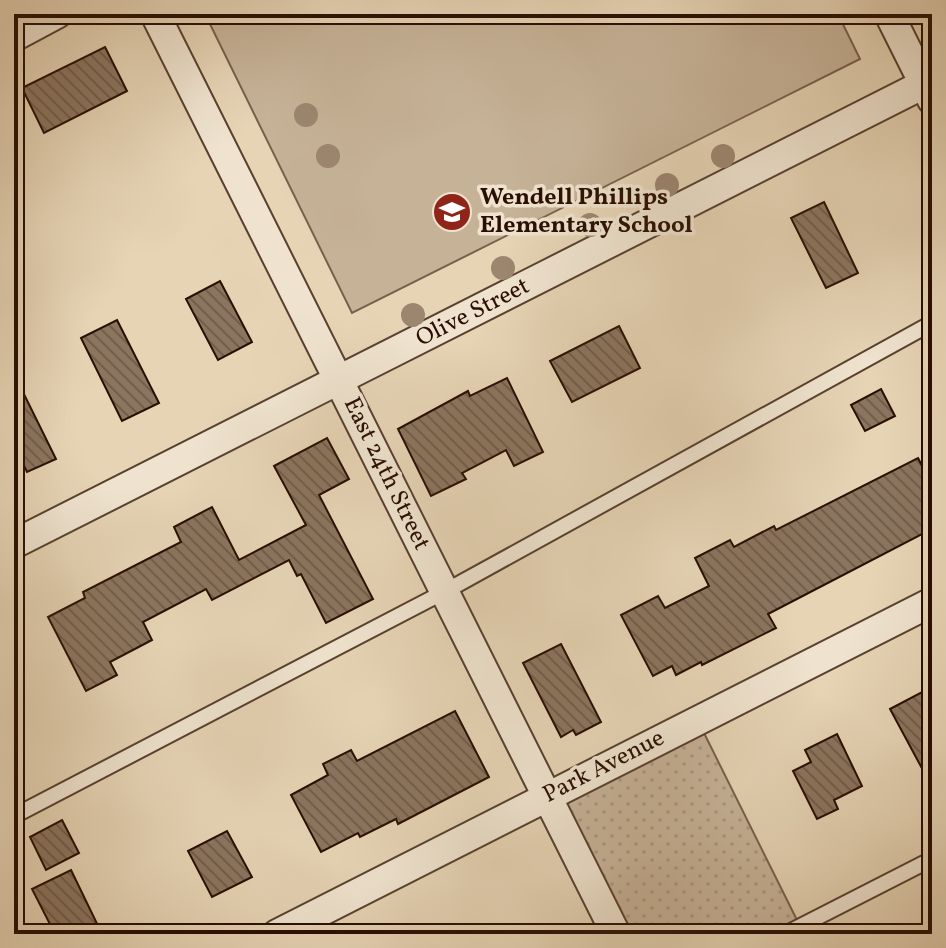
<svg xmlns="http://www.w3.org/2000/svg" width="946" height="948" font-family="Vollkorn,serif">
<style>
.grass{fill:url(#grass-dots);stroke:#78604c;stroke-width:2}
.park{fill:#c6b297;stroke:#78604c;stroke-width:2}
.building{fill:url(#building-back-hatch);stroke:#290e02;stroke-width:2}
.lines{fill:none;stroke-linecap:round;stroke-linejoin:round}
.lane-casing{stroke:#58402f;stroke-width:18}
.street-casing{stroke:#58402f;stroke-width:32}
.lane{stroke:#efe3cf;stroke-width:14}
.street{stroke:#efe3cf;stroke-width:28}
.tree{fill:#9c866f}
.labels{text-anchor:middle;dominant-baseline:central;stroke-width:7;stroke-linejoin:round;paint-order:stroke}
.poi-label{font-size:24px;font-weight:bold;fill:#290e02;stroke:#efe3cf;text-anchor:start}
.street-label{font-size:24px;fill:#290e02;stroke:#efe3cf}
</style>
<defs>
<pattern id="grass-dots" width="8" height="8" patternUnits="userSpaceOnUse" patternTransform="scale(2)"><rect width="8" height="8" fill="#c6b297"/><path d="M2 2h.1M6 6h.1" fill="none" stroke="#aa9880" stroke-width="1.8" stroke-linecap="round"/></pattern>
<pattern id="building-back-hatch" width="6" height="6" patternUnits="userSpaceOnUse" patternTransform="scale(2)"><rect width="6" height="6" fill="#8b755f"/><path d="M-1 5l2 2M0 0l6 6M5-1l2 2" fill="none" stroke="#725e4c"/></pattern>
</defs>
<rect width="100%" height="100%" fill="#e6d4b5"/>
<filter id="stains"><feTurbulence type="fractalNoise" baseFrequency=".0025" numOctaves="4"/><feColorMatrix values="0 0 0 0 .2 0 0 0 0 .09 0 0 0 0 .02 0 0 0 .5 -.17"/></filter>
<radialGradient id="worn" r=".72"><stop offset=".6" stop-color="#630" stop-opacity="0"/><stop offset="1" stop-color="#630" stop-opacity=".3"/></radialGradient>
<!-- grass -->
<polygon class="grass" points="702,729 797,920 770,934 628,934 561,798"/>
<!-- park -->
<polygon class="park" points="205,14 838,14 860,59 352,313"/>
<!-- building -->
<g class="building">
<polygon points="105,47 127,91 44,133 22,88"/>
<polygon points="824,202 858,273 826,288 791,218"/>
<polygon points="220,281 252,342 218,360 186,299"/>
<polygon points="117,320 159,403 122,421 81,338"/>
<polygon points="619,326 640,368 572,402 550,361"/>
<polygon points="14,374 56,459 27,472 14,445"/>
<polygon points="507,378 543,452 514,466 506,450 462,473 466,479 431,496 398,429 468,391 470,396"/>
<polygon points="881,389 895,416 865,431 851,405"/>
<polygon points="327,438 349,479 319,495 373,599 326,623 301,574 297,576 289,560 212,600 206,589 143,622 152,640 110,662 117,675 86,691 48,617 85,598 83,592 181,542 174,527 212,507 239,560 306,525 274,466"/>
<polygon points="918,458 932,485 932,529 768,614 776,628 702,665 701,662 676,675 672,666 653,676 621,615 658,596 665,608 709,586 695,558 730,540 734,547 774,526 776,530"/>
<polygon points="561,644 601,722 576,735 573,730 561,737 523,663"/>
<polygon points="924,691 932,705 932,787 890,709"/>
<polygon points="455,711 489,777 398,824 396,819 360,837 358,833 321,852 291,795 328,775 323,764 351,750 357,761"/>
<polygon points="837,734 862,786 834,800 838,809 817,819 793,771 811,762 805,750"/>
<polygon points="62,820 79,853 46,870 30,837"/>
<polygon points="227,831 252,877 212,897 188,851"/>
<polygon points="71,870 102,934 55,934 32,889"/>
</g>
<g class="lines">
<!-- lane casing -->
<g class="lane-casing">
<g id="lane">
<polyline points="14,816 444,592 932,323"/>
<polyline points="785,934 932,859"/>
</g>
</g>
<!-- street casing -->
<g class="street-casing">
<g id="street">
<polyline points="155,14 616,934"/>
<polyline points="889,14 932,100"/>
<polyline points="14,37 57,14"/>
<polyline points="14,544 932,80"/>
<polyline points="277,934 932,602"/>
</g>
</g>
<!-- lane -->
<use href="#lane" class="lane"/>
<!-- street -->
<use href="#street" class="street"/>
</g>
<!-- trees -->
<g class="tree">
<circle cx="306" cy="115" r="12"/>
<circle cx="328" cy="156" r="12"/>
<circle cx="723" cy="156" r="12"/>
<circle cx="667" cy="185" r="12"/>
<circle cx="590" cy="225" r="12"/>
<circle cx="503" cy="268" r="12"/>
<circle cx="413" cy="315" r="12"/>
</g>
<!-- icons -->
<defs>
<g id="school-disc" transform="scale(2)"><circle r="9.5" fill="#8f2418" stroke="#efe3cf"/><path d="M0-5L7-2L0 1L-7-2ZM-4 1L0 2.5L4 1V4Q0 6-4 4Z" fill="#fff"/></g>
</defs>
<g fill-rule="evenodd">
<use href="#school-disc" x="452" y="212"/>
</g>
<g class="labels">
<!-- poi labels -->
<g class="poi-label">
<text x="480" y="198">Wendell Phillips<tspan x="480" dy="28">Elementary School</tspan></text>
</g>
<!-- street labels -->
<g class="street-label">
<text transform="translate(473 313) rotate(-27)">Olive Street</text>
<text transform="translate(386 474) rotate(64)">East 24th Street</text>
<text transform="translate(604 767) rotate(-27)">Park Avenue</text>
</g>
</g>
<!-- margin -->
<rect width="946" height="948" fill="none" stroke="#e6d4b5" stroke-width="48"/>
<rect x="16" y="16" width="914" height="916" fill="none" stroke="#290e02" stroke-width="4"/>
<rect x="24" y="24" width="898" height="900" fill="none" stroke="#290e02" stroke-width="2"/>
<rect width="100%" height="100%" filter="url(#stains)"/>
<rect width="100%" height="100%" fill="url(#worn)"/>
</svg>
